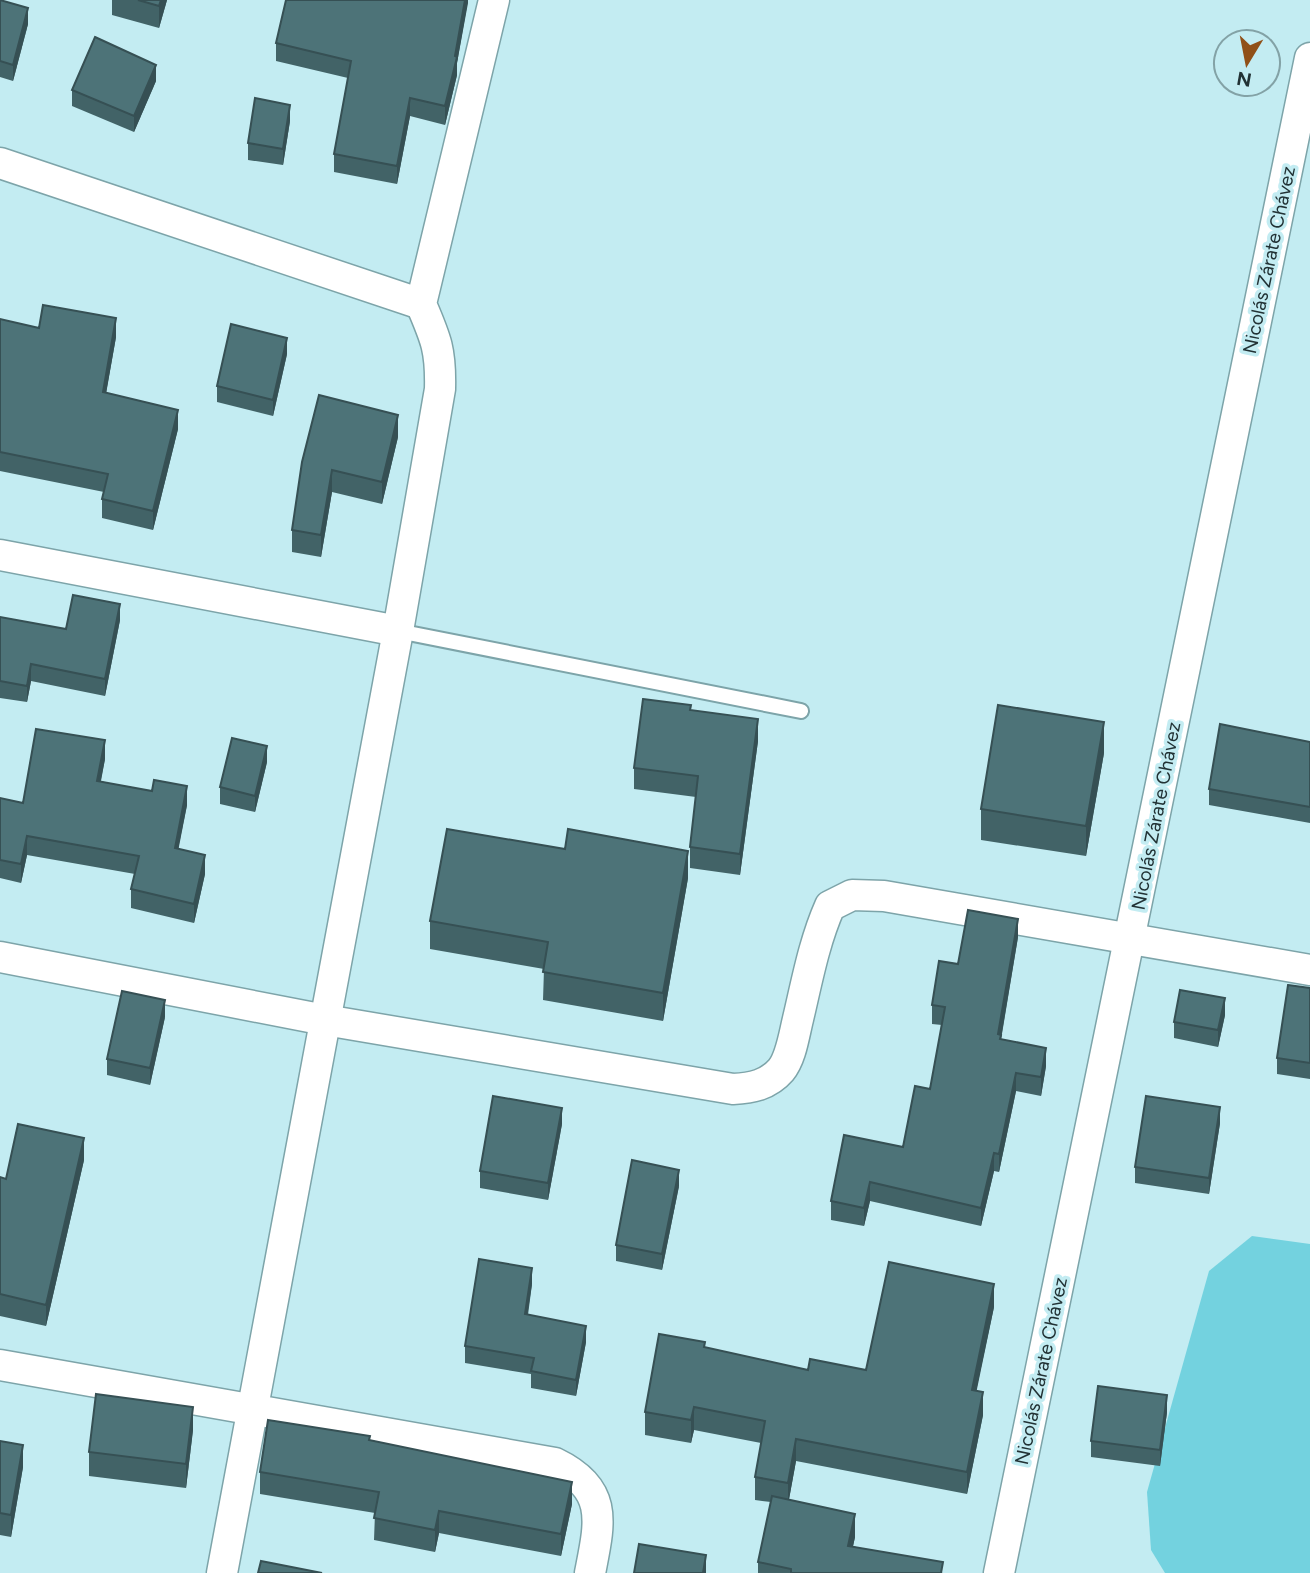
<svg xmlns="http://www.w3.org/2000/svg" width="1310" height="1573" font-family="Figtree,sans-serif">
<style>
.green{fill:#73d2df}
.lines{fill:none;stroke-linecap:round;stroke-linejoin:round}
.service-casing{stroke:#7da4a9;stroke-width:18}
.minor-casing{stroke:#7da4a9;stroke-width:33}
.service{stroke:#fff;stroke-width:14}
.minor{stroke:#fff;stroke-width:30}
.wall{fill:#426367}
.shaded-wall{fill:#365054}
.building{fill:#4d7378;stroke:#365054;stroke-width:2}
.labels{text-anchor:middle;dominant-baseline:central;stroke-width:7;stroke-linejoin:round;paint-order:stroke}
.street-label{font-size:19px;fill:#223235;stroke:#c3ecf2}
</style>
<rect width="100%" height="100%" fill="#c3ecf2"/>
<!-- green -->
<polygon class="green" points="1252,1236 1310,1244 1310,1573 1165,1573 1151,1550 1147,1492 1209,1271"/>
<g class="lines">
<!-- service casing -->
<g class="service-casing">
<polyline id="service" points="398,631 801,711"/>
</g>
<!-- minor casing -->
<g class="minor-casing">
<g id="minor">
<polyline points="0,163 421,304"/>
<polyline points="0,555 398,631"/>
<path d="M0 957 325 1020 733 1089C752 1088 768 1085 781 1070 791 1058 794 1035 798 1019 807 981 814 942 830 906L852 895 884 896 1310 970"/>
<path d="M0 1365 555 1463C609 1489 600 1522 590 1573"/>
<path d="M222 1573 398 631 440 389C441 350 436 339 421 304L494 0"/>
<polyline points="999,1573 1310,58"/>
</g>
</g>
<!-- service -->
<use href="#service" class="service"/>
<!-- minor -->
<use href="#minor" class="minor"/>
</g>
<!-- wall -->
<g class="wall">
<polygon points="0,0 28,24 13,81 0,77"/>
<polygon points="112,0 167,0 159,28 112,15"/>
<polygon points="468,0 457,63 457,75 445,125 410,116 397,184 334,172 334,154 348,78 276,61 276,43"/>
<polygon points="156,81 134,132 72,106 72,90"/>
<polygon points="290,121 283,165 248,160 248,143"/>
<polygon points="0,319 39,328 116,337 106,393 178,429 153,530 102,518 102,499 104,492 0,471"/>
<polygon points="287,354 273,416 217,402 217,386"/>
<polygon points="398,437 382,504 332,492 321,557 292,552 292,530 302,462"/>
<polygon points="0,617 66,629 120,620 105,696 31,681 27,702 0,698"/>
<polygon points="691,711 758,741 740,875 690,868 690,847 696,797 634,789 634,768"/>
<polygon points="1310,742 1310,823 1209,805 1209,789"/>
<polygon points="1104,753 1086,856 981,840 981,809"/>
<polygon points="105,759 101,781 187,805 178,849 205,874 194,923 131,908 131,889 135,874 27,855 21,883 0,878 0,798 23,803"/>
<polygon points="267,762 255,812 220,804 220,787"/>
<polygon points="688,878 663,1021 543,1000 544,969 430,949 430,921"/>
<polygon points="1018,937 1001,1040 1046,1066 1041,1096 1016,1091 999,1172 994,1171 981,1226 870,1201 864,1226 831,1220 831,1201 903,1147 930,1089 942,1025 932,1024 932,1005 958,964"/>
<polygon points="1310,988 1310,1079 1277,1074 1277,1058"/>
<polygon points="1225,1015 1218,1047 1174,1038 1174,1022"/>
<polygon points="165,1017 150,1085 107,1075 107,1059"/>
<polygon points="1220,1123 1209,1194 1135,1183 1135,1167"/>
<polygon points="562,1124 548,1200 480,1188 480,1171"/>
<polygon points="84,1160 46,1326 0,1316 0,1177 6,1179"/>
<polygon points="679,1186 662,1270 616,1261 616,1245"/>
<polygon points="532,1284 528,1315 586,1342 576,1396 531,1388 531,1374 465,1363 465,1346"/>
<polygon points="994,1307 976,1391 983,1415 967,1494 796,1461 789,1499 855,1537 853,1546 943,1573 758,1573 758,1562 771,1502 755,1500 755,1477 761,1443 694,1430 691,1443 645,1435 645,1412 705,1347 808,1370 866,1370"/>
<polygon points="1167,1412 1160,1466 1091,1457 1091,1441"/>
<polygon points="193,1430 186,1488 89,1476 89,1452"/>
<polygon points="370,1440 572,1504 561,1556 439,1533 435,1552 374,1540 375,1513 260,1494 260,1472"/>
<polygon points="0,1441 23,1467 11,1537 0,1535"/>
</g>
<!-- shaded-wall -->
<g class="shaded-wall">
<polygon points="161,0 167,0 159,28 159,6"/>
<polygon points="465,0 468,0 468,3 457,63 457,75 445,125 445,106"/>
<polygon points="28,8 28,24 13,81 13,65"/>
<polygon points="156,65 156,81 134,132 134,116"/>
<polygon points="410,98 410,116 397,184 397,166"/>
<polygon points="290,105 290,121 283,165 283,149"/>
<polygon points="116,318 116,337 103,411 103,392"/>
<polygon points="287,338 287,354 273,416 273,400"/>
<polygon points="178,410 178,429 153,530 153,511"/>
<polygon points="398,415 398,437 382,504 382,482"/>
<polygon points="332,470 332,492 321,557 321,535"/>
<polygon points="120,604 120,620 105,696 105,679"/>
<polygon points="31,664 31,681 27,702 27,686"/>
<polygon points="758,719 758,741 740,875 740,854"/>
<polygon points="1104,722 1104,753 1086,856 1086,826"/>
<polygon points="105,740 105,759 97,799 97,781"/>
<polygon points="267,746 267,762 255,812 255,796"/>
<polygon points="187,786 187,805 175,867 175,848"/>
<polygon points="27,836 27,855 21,883 21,864"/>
<polygon points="688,851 688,878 663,1021 663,993"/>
<polygon points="205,855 205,874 194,923 194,904"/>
<polygon points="1018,919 1018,937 1001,1038 1001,1053 998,1034"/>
<polygon points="1225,998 1225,1015 1218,1047 1218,1030"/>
<polygon points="165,1000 165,1017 150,1085 150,1068"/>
<polygon points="1046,1048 1046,1066 1041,1096 1041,1077"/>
<polygon points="1016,1073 1016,1091 999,1172 999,1154"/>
<polygon points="1220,1107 1220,1123 1209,1194 1209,1178"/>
<polygon points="562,1108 562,1124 548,1200 548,1183"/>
<polygon points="84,1138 84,1160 46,1326 46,1305"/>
<polygon points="994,1153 994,1171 981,1226 981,1208"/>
<polygon points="679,1170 679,1186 662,1270 662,1254"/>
<polygon points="870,1182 870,1201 864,1226 864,1208"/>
<polygon points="532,1268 532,1284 525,1330 525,1314"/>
<polygon points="994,1284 994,1307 972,1413 972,1390"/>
<polygon points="586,1326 586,1342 576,1396 576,1380"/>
<polygon points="983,1392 983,1415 967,1494 967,1472"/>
<polygon points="1167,1395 1167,1412 1160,1466 1160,1450"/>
<polygon points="193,1407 193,1430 186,1488 186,1464"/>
<polygon points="694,1407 694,1430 691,1443 691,1420"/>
<polygon points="796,1439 796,1461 788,1505 788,1483"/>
<polygon points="23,1445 23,1467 11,1537 11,1515"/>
<polygon points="572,1482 572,1504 561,1556 561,1534"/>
<polygon points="439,1511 439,1533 435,1552 435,1530"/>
<polygon points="855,1514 855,1537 848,1569 848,1546"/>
<polygon points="706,1555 706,1573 703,1573"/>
</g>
<!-- building -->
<g class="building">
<polygon points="0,0 28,8 13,65 0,61"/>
<polygon points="138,0 161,0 159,6"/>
<polygon points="286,0 465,0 455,56 457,57 445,106 410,98 397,166 334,154 351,61 276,43"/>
<polygon points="95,37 156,65 134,116 72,90"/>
<polygon points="255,98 290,105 283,149 248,143"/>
<polygon points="43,305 116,318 103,392 178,410 153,511 102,499 108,474 0,452 0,319 39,328"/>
<polygon points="231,324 287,338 273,400 217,386"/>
<polygon points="319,395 398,415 382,482 332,470 321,535 292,530 302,462"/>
<polygon points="73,595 120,604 105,679 31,664 27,686 0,681 0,617 66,629"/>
<polygon points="643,699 691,705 690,710 758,719 740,854 690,847 698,776 634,768"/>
<polygon points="998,705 1104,722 1086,826 981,809"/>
<polygon points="1220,724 1310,742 1310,807 1209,789"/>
<polygon points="36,729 105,740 97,781 152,791 154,780 187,786 175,848 205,855 194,904 131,889 139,856 27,836 21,864 0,860 0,798 23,803"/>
<polygon points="232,738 267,746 255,796 220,787"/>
<polygon points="447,829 565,849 568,829 688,851 663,993 543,972 548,942 430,921"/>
<polygon points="968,910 1018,919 998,1034 1001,1035 1000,1039 1046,1048 1041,1077 1016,1073 999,1154 994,1153 981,1208 870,1182 864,1208 831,1201 844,1135 903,1147 915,1086 930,1089 945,1007 932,1005 939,961 958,964"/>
<polygon points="1288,985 1310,988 1310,1063 1277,1058"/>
<polygon points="1180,990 1225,998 1218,1030 1174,1022"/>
<polygon points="122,991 165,1000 150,1068 107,1059"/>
<polygon points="493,1096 562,1108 548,1183 480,1171"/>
<polygon points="1146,1096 1220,1107 1209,1178 1135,1167"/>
<polygon points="18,1124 84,1138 46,1305 0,1294 0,1177 6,1179"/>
<polygon points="632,1160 679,1170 662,1254 616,1245"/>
<polygon points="479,1259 532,1268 525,1314 586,1326 576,1380 531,1371 534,1358 465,1346"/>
<polygon points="889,1262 994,1284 972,1390 983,1392 967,1472 796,1439 788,1483 755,1477 765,1421 694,1407 691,1420 645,1412 659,1334 705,1342 704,1347 808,1370 810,1359 866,1370"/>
<polygon points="1098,1386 1167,1395 1160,1450 1091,1441"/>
<polygon points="96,1394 193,1407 186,1464 89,1452"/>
<polygon points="268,1420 370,1436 369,1440 572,1482 561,1534 439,1511 435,1530 374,1518 379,1492 260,1472"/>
<polygon points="0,1441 23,1445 11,1515 0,1513"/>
<polygon points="772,1496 855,1514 848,1546 943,1562 941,1573 791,1573 791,1569 758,1562"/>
<polygon points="639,1544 706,1555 703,1573 634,1573"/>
<polygon points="261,1561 322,1573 258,1573"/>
</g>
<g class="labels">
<!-- street labels -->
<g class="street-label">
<text transform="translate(1269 260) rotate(-78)">Nicolás Zárate Chávez</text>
<text transform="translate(1156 816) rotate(-79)">Nicolás Zárate Chávez</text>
<text transform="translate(1041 1371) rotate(-78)">Nicolás Zárate Chávez</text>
</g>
</g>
<!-- north arrow -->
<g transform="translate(1247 63) rotate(190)"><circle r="33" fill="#c3ecf2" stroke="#83a2a6" stroke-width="2"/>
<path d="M0-5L12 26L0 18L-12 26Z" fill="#905018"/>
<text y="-10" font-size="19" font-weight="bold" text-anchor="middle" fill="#223235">N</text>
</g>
</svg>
